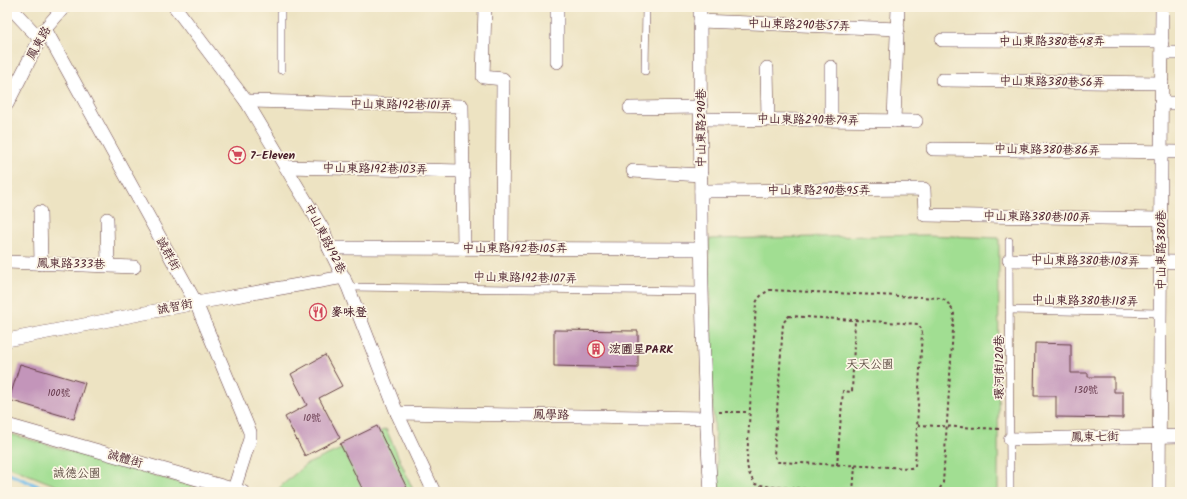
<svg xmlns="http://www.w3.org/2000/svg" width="1187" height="499" font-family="Kalam,'LXGW WenKai TC',sans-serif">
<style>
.green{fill:#a1de92;stroke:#767e5e}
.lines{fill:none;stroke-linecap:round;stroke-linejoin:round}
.stream{stroke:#72beec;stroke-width:3.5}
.building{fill:#c395ba}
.service-casing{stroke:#623c42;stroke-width:8}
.minor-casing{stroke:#623c42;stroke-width:14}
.path{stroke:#623c42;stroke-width:2;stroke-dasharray:3 3;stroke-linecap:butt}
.service{stroke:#fff;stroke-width:7}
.minor{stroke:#fff;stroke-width:13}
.labels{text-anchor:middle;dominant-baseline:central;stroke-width:3.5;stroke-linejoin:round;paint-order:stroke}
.number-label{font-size:10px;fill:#683c4f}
.street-label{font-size:12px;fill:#4a1f2b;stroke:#fcf5e5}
.poi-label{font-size:12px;font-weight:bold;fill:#4a1f2b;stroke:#fcf5e5;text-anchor:start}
.park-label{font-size:12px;fill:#604f45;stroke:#fcf5e5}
</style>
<rect width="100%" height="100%" fill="#fcf5e5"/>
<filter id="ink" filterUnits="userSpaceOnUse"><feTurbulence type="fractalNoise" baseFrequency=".025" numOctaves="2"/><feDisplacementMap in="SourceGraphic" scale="8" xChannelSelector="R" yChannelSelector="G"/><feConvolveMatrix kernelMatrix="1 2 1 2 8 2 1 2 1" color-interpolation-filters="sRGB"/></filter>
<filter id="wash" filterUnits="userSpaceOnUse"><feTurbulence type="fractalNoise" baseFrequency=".012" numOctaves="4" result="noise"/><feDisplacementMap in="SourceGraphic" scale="16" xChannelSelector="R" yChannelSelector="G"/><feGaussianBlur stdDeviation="0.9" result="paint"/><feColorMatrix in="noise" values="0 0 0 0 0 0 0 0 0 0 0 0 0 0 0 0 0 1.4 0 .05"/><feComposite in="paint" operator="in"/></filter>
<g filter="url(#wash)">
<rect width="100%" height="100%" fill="#ede3c2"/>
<!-- green -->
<g class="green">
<polygon points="926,235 999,238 998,492 719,492 712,395 709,239"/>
<polygon points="386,429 414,492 287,492 279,488 305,465"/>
<polygon points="7,433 212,492 72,492 7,466"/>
</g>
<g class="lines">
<!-- stream -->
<polyline class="stream" points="7,473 52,492"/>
</g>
<g id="blocks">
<!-- building -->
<g class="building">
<polygon points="554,330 638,331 638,368 554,366"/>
<polygon points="1035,343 1071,344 1071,373 1088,373 1088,377 1114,377 1114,392 1123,392 1123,418 1056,417 1056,396 1034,396"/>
<polygon points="325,355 342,386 319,398 340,438 305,456 285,417 307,405 291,374"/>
<polygon points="20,364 85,383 74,419 9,400"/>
<polygon points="377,426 401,476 409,492 364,492 340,444"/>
</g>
</g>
</g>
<g filter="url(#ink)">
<use href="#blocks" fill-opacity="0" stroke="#623c42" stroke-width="1"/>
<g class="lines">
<!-- service casing -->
<g class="service-casing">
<g id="service">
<polyline points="281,70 281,7"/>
<polyline points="645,71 646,7"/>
<polyline points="1009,241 1010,492"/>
<polyline points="348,287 702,291"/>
<polyline points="1009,310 1160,313"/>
</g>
</g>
<!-- minor casing -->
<g class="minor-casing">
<g id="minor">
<polyline points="10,7 40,39"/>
<polyline points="175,7 246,101 324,231 329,248 348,287 397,413 434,492"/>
<polyline points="485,7 483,77 503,79 502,248"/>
<path d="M700 7C701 169 699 331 711 492"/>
<polyline points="700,21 898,29"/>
<polyline points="45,29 196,303 250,432 250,439 234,489"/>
<polyline points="942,40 1162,41"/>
<polyline points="1162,53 1180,53"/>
<polyline points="557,62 557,7"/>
<polyline points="831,67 831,120"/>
<polyline points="767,68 768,119"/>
<polyline points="942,80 1162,83"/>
<polyline points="246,101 462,106 464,248"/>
<polyline points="1161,103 1180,103"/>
<polyline points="7,104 45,29 64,7"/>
<polyline points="630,108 701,107"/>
<polyline points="701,119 916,121"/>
<polyline points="894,121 898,7"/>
<polyline points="933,149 1180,152"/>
<polyline points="286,167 463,171"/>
<polyline points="633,171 701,175"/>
<polyline points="701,191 924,189 925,215 1161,219"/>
<polyline points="40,212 41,264"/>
<polyline points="107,219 108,265"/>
<polyline points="329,248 701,249"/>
<polyline points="1009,260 1180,262"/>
<polyline points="7,262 134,267"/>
<polyline points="7,340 196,303 344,277"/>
<polyline points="397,413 706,418"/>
<polyline points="7,425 243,492"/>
<polyline points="1010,439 1180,436"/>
<polyline points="1159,492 1162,7"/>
</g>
</g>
<!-- path -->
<g class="path">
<polygon points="789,316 918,324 922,330 915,466 911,468 778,462 774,455 783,323"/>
<polyline points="719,412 748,412"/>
<polyline points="918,425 1000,429"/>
<polyline points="837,465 843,391 852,392 855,320"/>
<polyline points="853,492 855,466"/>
<path d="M865 492 771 487 755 484C750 476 747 470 747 460L756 303C759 296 764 293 770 290L941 298C948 302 951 306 954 314L943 483 938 492"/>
</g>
<!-- service -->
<use href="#service" class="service"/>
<!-- minor -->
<use href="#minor" class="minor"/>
</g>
</g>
<!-- icons -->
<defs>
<g id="supermarket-ring" transform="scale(0.9)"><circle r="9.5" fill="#fcf5e5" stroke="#d1495b" stroke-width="1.5"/><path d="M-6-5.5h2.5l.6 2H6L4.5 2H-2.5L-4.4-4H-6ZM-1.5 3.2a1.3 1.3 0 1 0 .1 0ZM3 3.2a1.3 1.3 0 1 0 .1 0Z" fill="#d1495b"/></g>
<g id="restaurant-ring" transform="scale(0.9)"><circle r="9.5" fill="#fcf5e5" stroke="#d1495b" stroke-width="1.5"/><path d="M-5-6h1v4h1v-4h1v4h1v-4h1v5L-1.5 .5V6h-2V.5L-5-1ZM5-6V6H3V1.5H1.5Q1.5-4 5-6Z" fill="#d1495b"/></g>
<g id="building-ring" transform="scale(0.9)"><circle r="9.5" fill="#fcf5e5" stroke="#d1495b" stroke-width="1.5"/><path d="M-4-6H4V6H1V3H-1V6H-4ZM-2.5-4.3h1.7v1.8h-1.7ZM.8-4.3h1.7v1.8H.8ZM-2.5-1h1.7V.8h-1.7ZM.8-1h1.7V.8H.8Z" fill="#d1495b"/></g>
</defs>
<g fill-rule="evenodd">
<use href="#supermarket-ring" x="237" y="155"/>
<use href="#restaurant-ring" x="318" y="312"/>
<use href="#building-ring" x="596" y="349"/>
</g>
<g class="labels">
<!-- number labels -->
<g class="number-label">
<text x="1086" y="390">130號</text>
<text x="59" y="393">100號</text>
<text x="312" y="418">10號</text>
</g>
<!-- street labels -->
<g class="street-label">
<text transform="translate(799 25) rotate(2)">中山東路290巷57弄</text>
<text x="1052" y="41">中山東路380巷48弄</text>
<text transform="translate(39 43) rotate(-61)">鳳東路</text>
<text transform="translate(1052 82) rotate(1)">中山東路380巷56弄</text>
<text transform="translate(401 105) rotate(1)">中山東路192巷101弄</text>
<text transform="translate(808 120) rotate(1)">中山東路290巷79弄</text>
<text transform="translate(701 128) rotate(-90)">中山東路290巷</text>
<text transform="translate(1047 150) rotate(1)">中山東路380巷86弄</text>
<text transform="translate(375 169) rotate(1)">中山東路192巷103弄</text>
<text x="819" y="190">中山東路290巷95弄</text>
<text transform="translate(1037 217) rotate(1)">中山東路380巷100弄</text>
<text transform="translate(325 239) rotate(63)">中山東路192巷</text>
<text x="515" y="248">中山東路192巷105弄</text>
<text transform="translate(1161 250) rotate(-90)">中山東路380巷</text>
<text transform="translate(168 254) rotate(61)">誠群街</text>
<text transform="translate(1085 261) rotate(1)">中山東路380巷108弄</text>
<text transform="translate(71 264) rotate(1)">鳳東路333巷</text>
<text transform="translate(525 278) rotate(1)">中山東路192巷107弄</text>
<text transform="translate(1085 301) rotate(1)">中山東路380巷118弄</text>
<text transform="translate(175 307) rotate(-11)">誠智街</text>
<text transform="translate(999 367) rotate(-90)">環河街120巷</text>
<text transform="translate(551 415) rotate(1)">鳳學路</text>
<text transform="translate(1095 437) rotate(-1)">鳳東七街</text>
<text transform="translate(125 459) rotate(16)">誠體街</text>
</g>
<!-- poi labels -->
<g class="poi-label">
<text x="250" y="155">7-Eleven</text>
<text x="331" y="312">麥味登</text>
<text x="609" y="349">浤圃星PARK</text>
</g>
<!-- park labels -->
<g class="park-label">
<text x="870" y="364">天天公園</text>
<text x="77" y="473">誠德公園</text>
</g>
</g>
<!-- margin -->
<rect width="1187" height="499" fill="none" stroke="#fcf5e5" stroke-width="24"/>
</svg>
